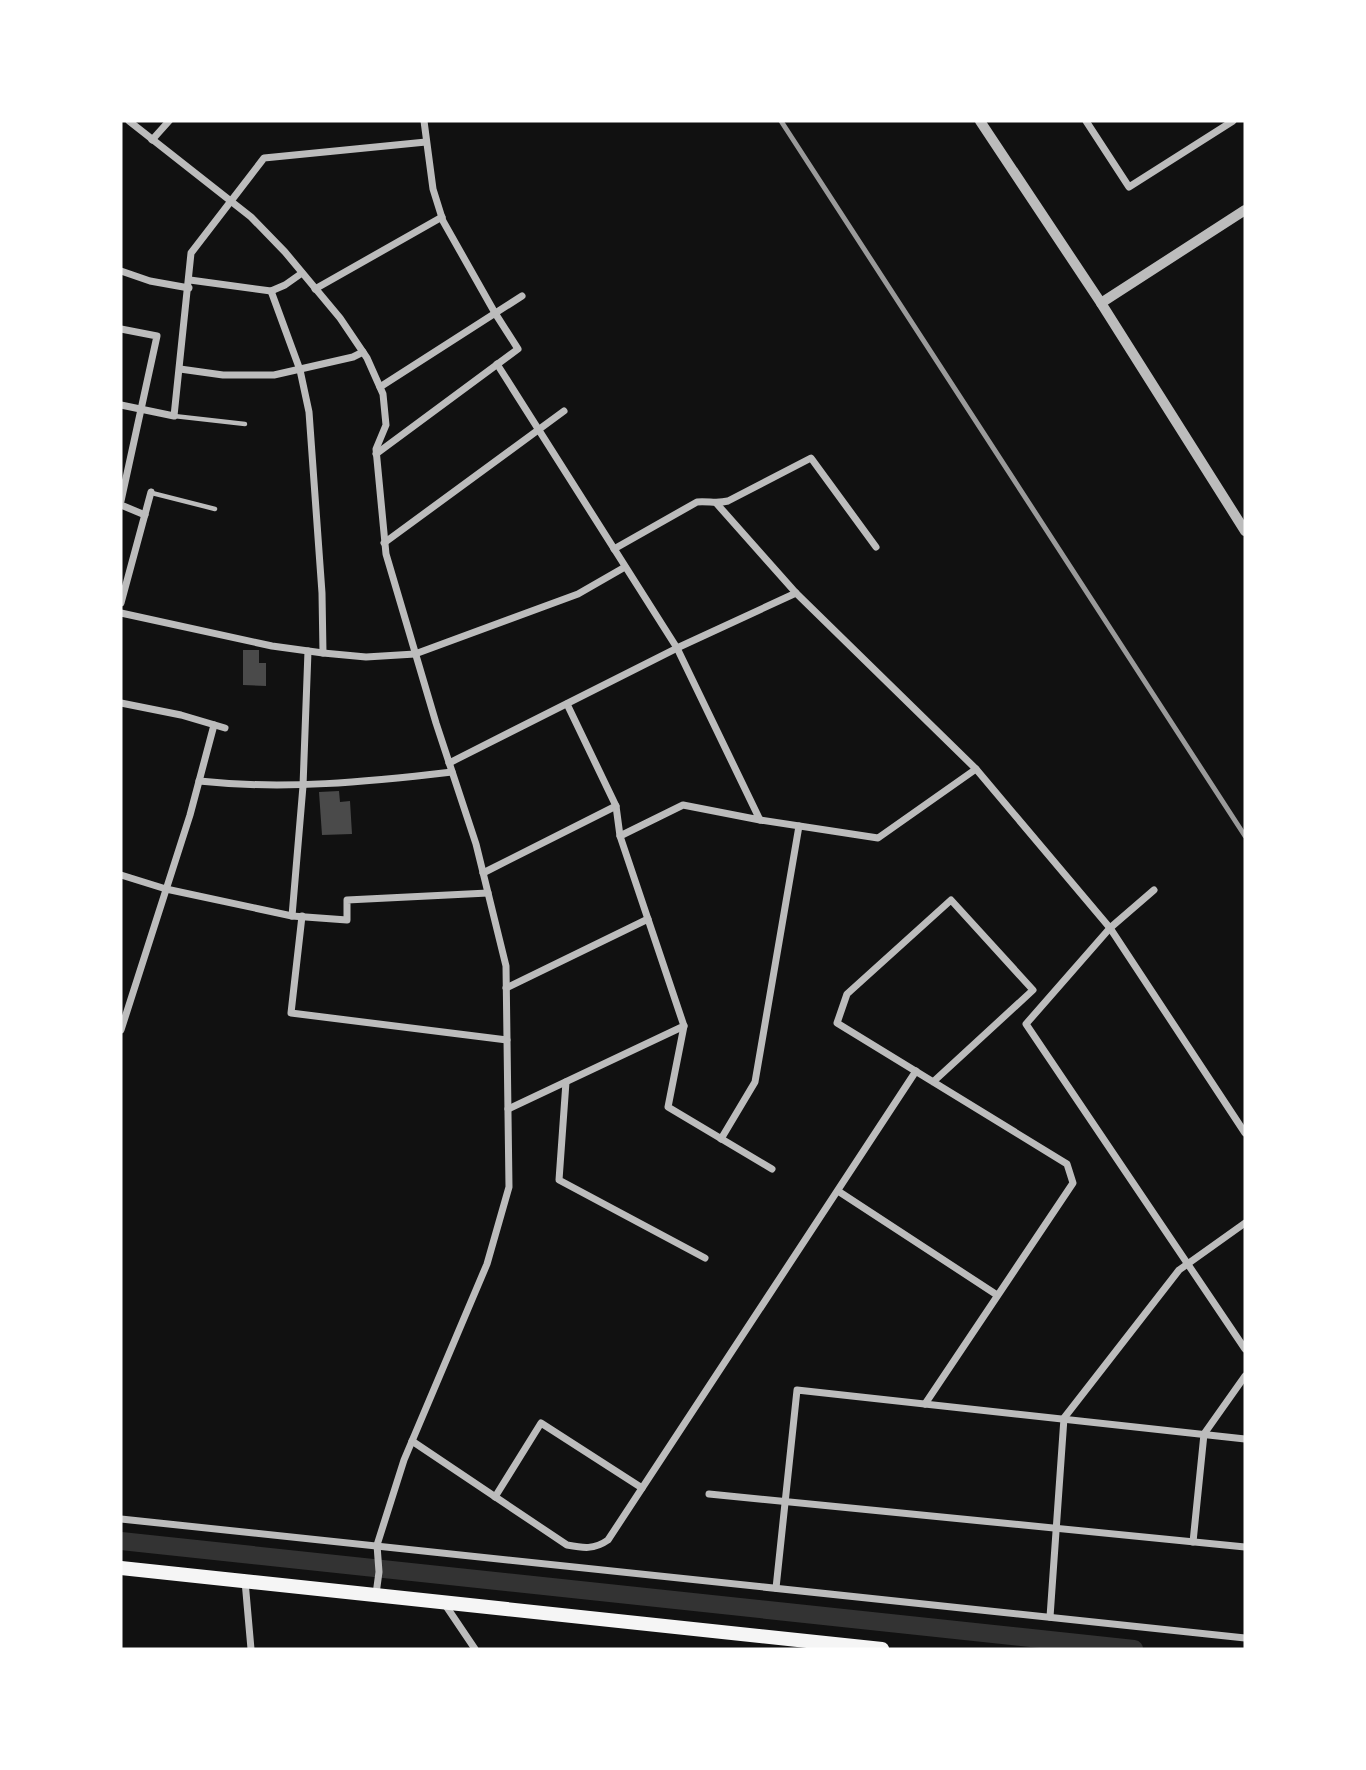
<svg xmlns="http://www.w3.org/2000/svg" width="1366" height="1770" font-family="Inter,sans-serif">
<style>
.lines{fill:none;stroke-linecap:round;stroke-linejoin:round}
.canal{stroke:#333;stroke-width:18}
.building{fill:#4a4a4a}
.service{stroke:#bcbcbc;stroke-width:4.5}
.minor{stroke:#bcbcbc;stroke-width:7}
.tertiary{stroke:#bcbcbc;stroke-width:10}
.trunk{stroke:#f5f5f5;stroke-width:14}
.rail{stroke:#9a9a9a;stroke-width:5}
</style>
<rect width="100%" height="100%" fill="#111"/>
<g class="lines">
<!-- canal -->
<polyline class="canal" points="121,1541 1134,1649"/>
</g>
<!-- building -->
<g class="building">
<polygon points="243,650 259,650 259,663 266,663 266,686 243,685"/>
<polygon points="339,791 340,802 350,801 352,834 322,835 319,792"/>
</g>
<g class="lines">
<!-- service -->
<g class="service">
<polyline points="174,416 245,424"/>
<polyline points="152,493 215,509"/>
</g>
<!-- minor -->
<g class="minor">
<polyline points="129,121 251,217 285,252 340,318 367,358 383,394 386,425 376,449 386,554 436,723 476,844 506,966 509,1187 487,1264 404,1460 377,1545 379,1572 376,1594"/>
<polyline points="1086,121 1129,187 1233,121"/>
<polyline points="152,140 169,121"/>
<polyline points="121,271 150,281 189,288"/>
<polyline points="190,280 271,291 285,285 302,273"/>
<polyline points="315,289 442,217"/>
<polyline points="271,291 300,370 309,412 322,593 323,653"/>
<polyline points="121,329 157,336 121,501"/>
<polyline points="497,364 677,648 760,820 683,805 620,836"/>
<polyline points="180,369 223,375 274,375 353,357 363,352"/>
<polyline points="380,387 522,296"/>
<polyline points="121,405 174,416 191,253 264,158 426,142"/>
<polyline points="376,454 518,349 495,313 443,221 433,189 424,121"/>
<polyline points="717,504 796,593 976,769 1110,928 1245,1133"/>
<polyline points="121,505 145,515"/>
<polyline points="384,543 564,411"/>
<path d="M614 549 697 502C709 501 717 504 728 501L811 458 876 547"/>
<polyline points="121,603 151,492"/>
<polyline points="121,613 272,646 323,653 366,657 415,654 578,594 625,567"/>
<polyline points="121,703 181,715 225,728"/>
<polyline points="449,763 677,648 796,593"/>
<path d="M199 781C284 790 367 782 452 772"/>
<polyline points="760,820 878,838 976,769"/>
<polyline points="483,873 616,806"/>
<polyline points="121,875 166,889 292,916 347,920 347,900 488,893"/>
<polyline points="1154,890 1110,928 1026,1024 1245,1349"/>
<polyline points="292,916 303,786 308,651"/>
<polyline points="302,916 291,1013 507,1040"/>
<polyline points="506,988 648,919"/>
<polyline points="684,1026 668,1107 772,1169"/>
<polyline points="121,1030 190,815 214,725"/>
<polyline points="566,1082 559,1180 705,1258"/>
<polyline points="508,1109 684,1026 620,836 616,806 567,704"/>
<polyline points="721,1139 755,1082 799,826"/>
<polyline points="838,1191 997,1295"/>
<polyline points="925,1404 1073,1183 1067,1164 837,1023 847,994 951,900 1033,990 933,1082"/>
<path d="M412 1441 567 1545C583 1548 594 1550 608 1540L916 1071"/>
<polyline points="709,1494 1245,1547"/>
<polyline points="495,1497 541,1423 642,1488"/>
<polyline points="121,1519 1245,1638"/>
<polyline points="1193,1542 1204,1434 1245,1376"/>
<polyline points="245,1581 251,1649"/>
<polyline points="776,1588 797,1390 1245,1439"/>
<polyline points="444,1603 475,1649"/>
<polyline points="1050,1617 1064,1418 1179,1270 1245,1223"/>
</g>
<!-- tertiary -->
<g class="tertiary">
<polyline points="980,121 1101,303 1245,531"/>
<polyline points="1101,303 1245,210"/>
</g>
<!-- trunk -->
<polyline class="trunk" points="121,1568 882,1649"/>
<!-- rail -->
<polyline class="rail" points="781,121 1245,836"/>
</g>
<!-- border -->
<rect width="1366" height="1770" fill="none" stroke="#ffffff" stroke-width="245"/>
</svg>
